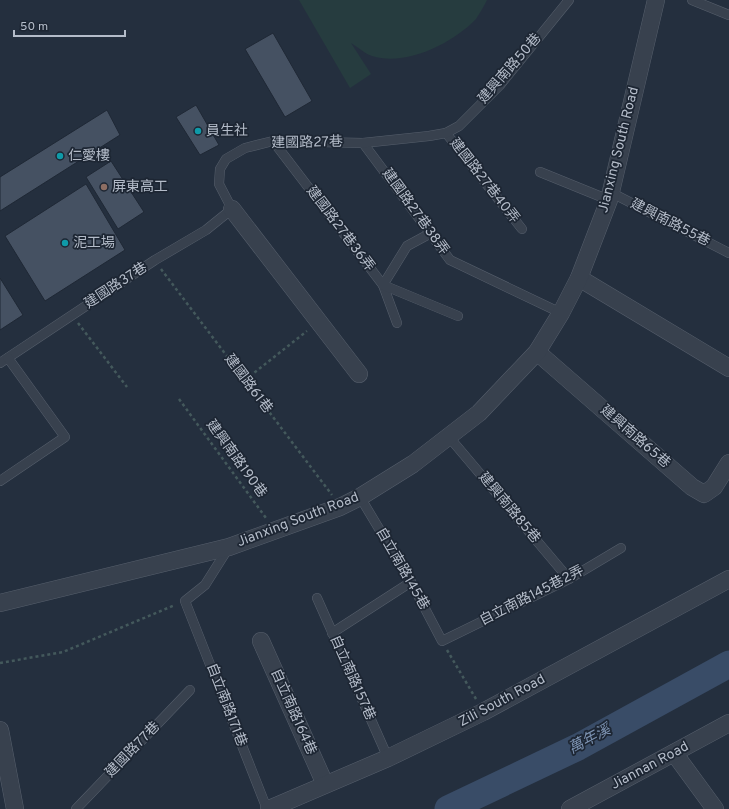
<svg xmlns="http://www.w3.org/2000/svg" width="729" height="809" font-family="Overpass,'Noto Sans TC',sans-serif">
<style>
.green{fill:#263c3f}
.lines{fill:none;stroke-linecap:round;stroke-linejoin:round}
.river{stroke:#394c67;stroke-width:27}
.building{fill:#455162;stroke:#1f2835}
.lane-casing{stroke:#565f6c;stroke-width:10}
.street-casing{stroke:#565f6c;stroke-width:18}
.path{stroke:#44595c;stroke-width:2.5;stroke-dasharray:3 3;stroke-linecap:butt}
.lane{stroke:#38414e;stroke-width:9}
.street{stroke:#38414e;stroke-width:17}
.culture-dot{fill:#0f9aa8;stroke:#1d2633;stroke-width:1.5}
.education-dot{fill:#8d6e63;stroke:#1d2633;stroke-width:1.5}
.labels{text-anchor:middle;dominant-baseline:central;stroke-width:3.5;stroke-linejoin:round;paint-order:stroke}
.street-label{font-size:14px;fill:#b4bcc9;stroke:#1d2633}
.poi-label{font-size:14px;fill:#b4bcc9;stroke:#1d2633;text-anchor:start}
.water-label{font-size:15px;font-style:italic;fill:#7c92b1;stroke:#1d2633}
</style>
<rect width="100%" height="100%" fill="#242f3e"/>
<!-- green -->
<path class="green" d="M299 0H487C484 6 480 13 476 19 453 43 406 67 372 56 365 54 358 47 351 43L371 74 350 88Z"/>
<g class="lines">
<!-- river -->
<polyline class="river" points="448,809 578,747 729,664"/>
</g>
<!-- building -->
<g class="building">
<polygon points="273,33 312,101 285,117 245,49"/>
<polygon points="196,105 219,145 200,155 176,117"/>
<polygon points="107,110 120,135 0,211 0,177"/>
<polygon points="111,161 144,212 118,229 86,177"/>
<polygon points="86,184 125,250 45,301 5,236"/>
<polygon points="0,278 23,315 0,330"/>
</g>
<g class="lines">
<!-- lane casing -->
<g class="lane-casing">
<g id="lane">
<polyline points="692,0 729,15"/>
<polyline points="446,133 522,229"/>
<polyline points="273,141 383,285 397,323"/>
<polyline points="363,143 450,260 561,313"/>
<polyline points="540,172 609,200"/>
<polyline points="610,192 729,253"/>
<polyline points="431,233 407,246 383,285 458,316"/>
<polyline points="0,363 155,260 206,230 232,209 219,184 220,169 226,159 245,148 273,141 363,143 429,136 446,133 459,126 500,85 569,0"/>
<polyline points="449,437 569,579"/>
<polyline points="0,481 65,437 8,358"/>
<polyline points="360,497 411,582 442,641 569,579 621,548"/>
<polyline points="229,547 205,585 185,601 267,809"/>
<polyline points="317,598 388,758"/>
<polyline points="332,633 411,582"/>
<polyline points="76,809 190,690"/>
</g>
</g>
<!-- street casing -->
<g class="street-casing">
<g id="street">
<polyline points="232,209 359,374"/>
<polyline points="579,278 729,368"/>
<polyline points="537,352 692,487 704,494 714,487 729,463"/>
<polyline points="0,603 229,547 340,507 360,497 413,464 479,413 537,352 561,313 579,278 609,200 656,0"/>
<polyline points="261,641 325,784"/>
<polyline points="0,730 15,809"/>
<polyline points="674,753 715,809"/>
<polyline points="269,809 388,758 483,712 729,579"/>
<polyline points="570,809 729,723"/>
</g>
</g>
<!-- path -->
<g class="path">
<polyline points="161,269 332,495"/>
<polyline points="78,323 127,387"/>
<polyline points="245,380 307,331"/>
<polyline points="179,399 266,518"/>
<polyline points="447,650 476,699"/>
<polyline points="0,663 63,652 175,605"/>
</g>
<!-- lane -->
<use href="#lane" class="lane"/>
<!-- street -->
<use href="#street" class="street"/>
</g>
<!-- markers -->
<g class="culture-dot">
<circle cx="198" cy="131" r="4"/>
<circle cx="60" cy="156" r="4"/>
<circle cx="65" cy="243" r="4"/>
</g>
<circle class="education-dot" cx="104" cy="187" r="4"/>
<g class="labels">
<!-- street labels -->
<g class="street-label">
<text transform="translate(510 69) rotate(-49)">建興南路50巷</text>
<text transform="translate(307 143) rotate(-1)">建國路27巷</text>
<text transform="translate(619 150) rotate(-76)">Jianxing South Road</text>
<text transform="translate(484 181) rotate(52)">建國路27巷40弄</text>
<text transform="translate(415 212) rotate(54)">建國路27巷38弄</text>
<text transform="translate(670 223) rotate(27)">建興南路55巷</text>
<text transform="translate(340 229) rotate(53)">建國路27巷36弄</text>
<text transform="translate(116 286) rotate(-33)">建國路37巷</text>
<text transform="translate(248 384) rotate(53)">建國路61巷</text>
<text transform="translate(635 437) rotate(41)">建興南路65巷</text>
<text transform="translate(236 459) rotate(54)">建興南路190巷</text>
<text transform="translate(509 508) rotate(50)">建興南路85巷</text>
<text transform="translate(298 520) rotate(-21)">Jianxing South Road</text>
<text transform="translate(402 569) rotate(60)">自立南路145巷</text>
<text transform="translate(532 596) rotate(-27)">自立南路145巷2弄</text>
<text transform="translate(352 678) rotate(66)">自立南路157巷</text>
<text transform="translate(502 701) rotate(-28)">Zili South Road</text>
<text transform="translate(226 705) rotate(69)">自立南路171巷</text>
<text transform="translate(293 712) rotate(66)">自立南路164巷</text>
<text transform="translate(133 750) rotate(-46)">建國路77巷</text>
<text transform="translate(650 766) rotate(-28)">Jiannan Road</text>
</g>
<!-- poi labels -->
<g class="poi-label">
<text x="206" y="131">員生社</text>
<text x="68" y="156">仁愛樓</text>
<text x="112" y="187">屏東高工</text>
<text x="73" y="243">泥工場</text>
</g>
<!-- water labels -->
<g class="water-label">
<text transform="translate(590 740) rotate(-28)">萬年溪</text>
</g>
</g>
<!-- scale -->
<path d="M14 30v6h111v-6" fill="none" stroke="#b4bcc9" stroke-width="2"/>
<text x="20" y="30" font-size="12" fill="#b4bcc9" stroke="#1d2633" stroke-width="3" paint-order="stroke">50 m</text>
</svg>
